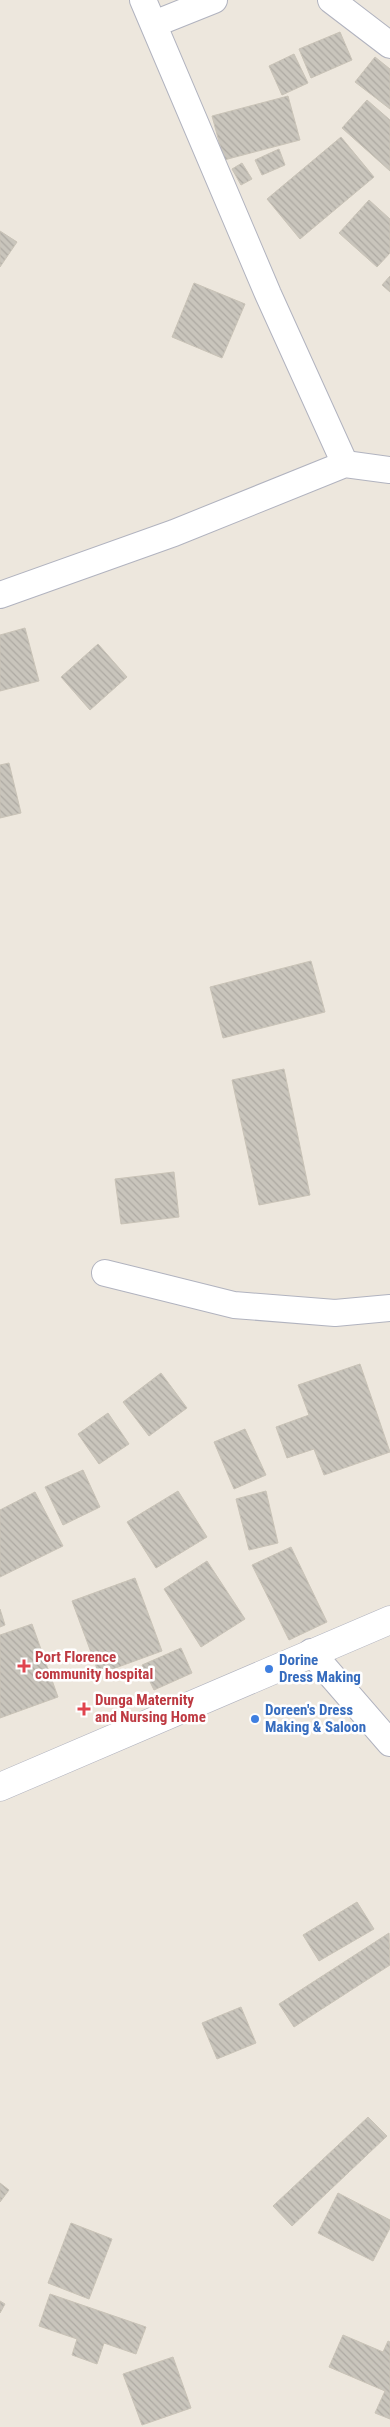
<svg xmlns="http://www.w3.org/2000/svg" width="390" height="2427" font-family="'Roboto Condensed',sans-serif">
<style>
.building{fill:url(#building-back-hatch);stroke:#c9c3b7}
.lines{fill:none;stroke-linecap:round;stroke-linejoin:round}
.minor-casing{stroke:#b1b3bf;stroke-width:28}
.secondary-casing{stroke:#b1b3bf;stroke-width:29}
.minor{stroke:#fff;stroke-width:26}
.secondary{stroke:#fff;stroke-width:28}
.health-dot{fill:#e0444e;stroke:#fff;stroke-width:2}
.shop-dot{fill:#3f7fe0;stroke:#fff;stroke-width:2}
.labels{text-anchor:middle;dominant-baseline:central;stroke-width:5;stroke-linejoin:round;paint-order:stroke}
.health-label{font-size:15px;font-weight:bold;fill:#be3a42;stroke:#fff;text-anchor:start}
.shop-label{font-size:15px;font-weight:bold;fill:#366cbe;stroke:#fff;text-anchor:start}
</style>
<defs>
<pattern id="building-back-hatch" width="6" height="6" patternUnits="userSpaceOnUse" patternTransform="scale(1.25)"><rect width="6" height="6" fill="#c9c5bc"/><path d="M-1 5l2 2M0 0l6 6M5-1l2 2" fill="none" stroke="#ada9a2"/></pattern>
</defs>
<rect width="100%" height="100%" fill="#ede7dd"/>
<!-- building -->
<g class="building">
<polygon points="340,32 352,60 311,78 299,49"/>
<polygon points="294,54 308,83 282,95 269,66"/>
<polygon points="375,57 390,69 390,109 355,82"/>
<polygon points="288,96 300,140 224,160 212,116"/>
<polygon points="367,100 390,120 390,171 342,128"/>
<polygon points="341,137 374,177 300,239 267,199"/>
<polygon points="279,149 285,165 262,175 255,160"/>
<polygon points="242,163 252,179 241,185 232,169"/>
<polygon points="369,200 390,219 390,253 377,267 339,233"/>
<polygon points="0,231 17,242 0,267"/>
<polygon points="390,276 390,292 382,285"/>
<polygon points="194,283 245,304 222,358 172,337"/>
<polygon points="25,628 39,681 0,691 0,635"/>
<polygon points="98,644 127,677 90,710 61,677"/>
<polygon points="9,763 21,813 0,818 0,765"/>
<polygon points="311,961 325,1012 223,1038 210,987"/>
<polygon points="284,1069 310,1195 259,1205 232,1080"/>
<polygon points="174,1172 179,1217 121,1224 115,1179"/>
<polygon points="360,1364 390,1452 324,1475 314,1449 287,1458 276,1427 309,1415 298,1385"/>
<polygon points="161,1373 187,1408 149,1436 123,1402"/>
<polygon points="108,1413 129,1444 99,1464 78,1434"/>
<polygon points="245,1429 266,1475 234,1489 214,1442"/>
<polygon points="83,1470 100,1507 63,1525 45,1487"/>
<polygon points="178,1491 207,1537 156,1568 127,1522"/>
<polygon points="266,1491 278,1543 249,1550 236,1499"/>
<polygon points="35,1492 63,1546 0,1577 0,1510"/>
<polygon points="291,1547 327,1622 289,1640 252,1565"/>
<polygon points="207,1561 245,1619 201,1647 164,1589"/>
<polygon points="135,1578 162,1651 99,1674 72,1601"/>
<polygon points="0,1609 5,1625 0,1627"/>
<polygon points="32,1624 58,1697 0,1718 0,1635"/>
<polygon points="181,1648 192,1673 154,1690 142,1665"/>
<polygon points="357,1902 374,1929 319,1961 303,1935"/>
<polygon points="389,1933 390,1965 294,2027 279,2004"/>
<polygon points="241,2007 256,2043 217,2059 202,2023"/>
<polygon points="368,2117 387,2136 292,2226 273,2206"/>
<polygon points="0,2183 9,2190 0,2202"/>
<polygon points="338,2193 390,2220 390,2228 373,2261 318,2233"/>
<polygon points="71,2223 112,2239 89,2299 48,2283"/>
<polygon points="50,2294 146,2327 136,2354 104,2343 97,2364 72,2355 77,2339 39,2326"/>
<polygon points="0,2301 5,2304 0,2313"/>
<polygon points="343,2335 383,2352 388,2341 390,2342 390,2419 375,2413 385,2391 329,2367"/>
<polygon points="173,2357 191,2408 142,2425 123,2374"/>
</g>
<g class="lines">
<!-- minor casing -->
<g class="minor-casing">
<g id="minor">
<polyline points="143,0 268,294 345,464"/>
<polyline points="331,0 390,45"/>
<polyline points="154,24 214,0"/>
<polyline points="0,595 174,533 345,464 390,470"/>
<polyline points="105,1273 234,1305 335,1313 390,1308"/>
<polyline points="311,1652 390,1743"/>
</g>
</g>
<!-- secondary casing -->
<g class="secondary-casing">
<polyline id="secondary" points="0,1787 390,1620"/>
</g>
<!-- minor -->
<use href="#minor" class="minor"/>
<!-- secondary -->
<use href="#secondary" class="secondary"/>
</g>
<!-- markers -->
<g class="health-dot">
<path d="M21.5 1658.5h5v5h5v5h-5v5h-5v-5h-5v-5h5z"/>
<path d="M81.5 1701.5h5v5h5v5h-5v5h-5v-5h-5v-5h5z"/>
</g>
<g class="shop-dot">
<circle cx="269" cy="1669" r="5"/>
<circle cx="255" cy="1719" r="5"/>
</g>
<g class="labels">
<!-- health labels -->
<g class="health-label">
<text x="35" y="1657">Port Florence<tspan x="35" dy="17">community hospital</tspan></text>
<text x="95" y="1700">Dunga Maternity<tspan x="95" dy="17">and Nursing Home</tspan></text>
</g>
<!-- shop labels -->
<g class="shop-label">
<text x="279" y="1660">Dorine<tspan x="279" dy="17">Dress Making</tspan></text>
<text x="265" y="1710">Doreen's Dress<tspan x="265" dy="17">Making &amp; Saloon</tspan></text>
</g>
</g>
</svg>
